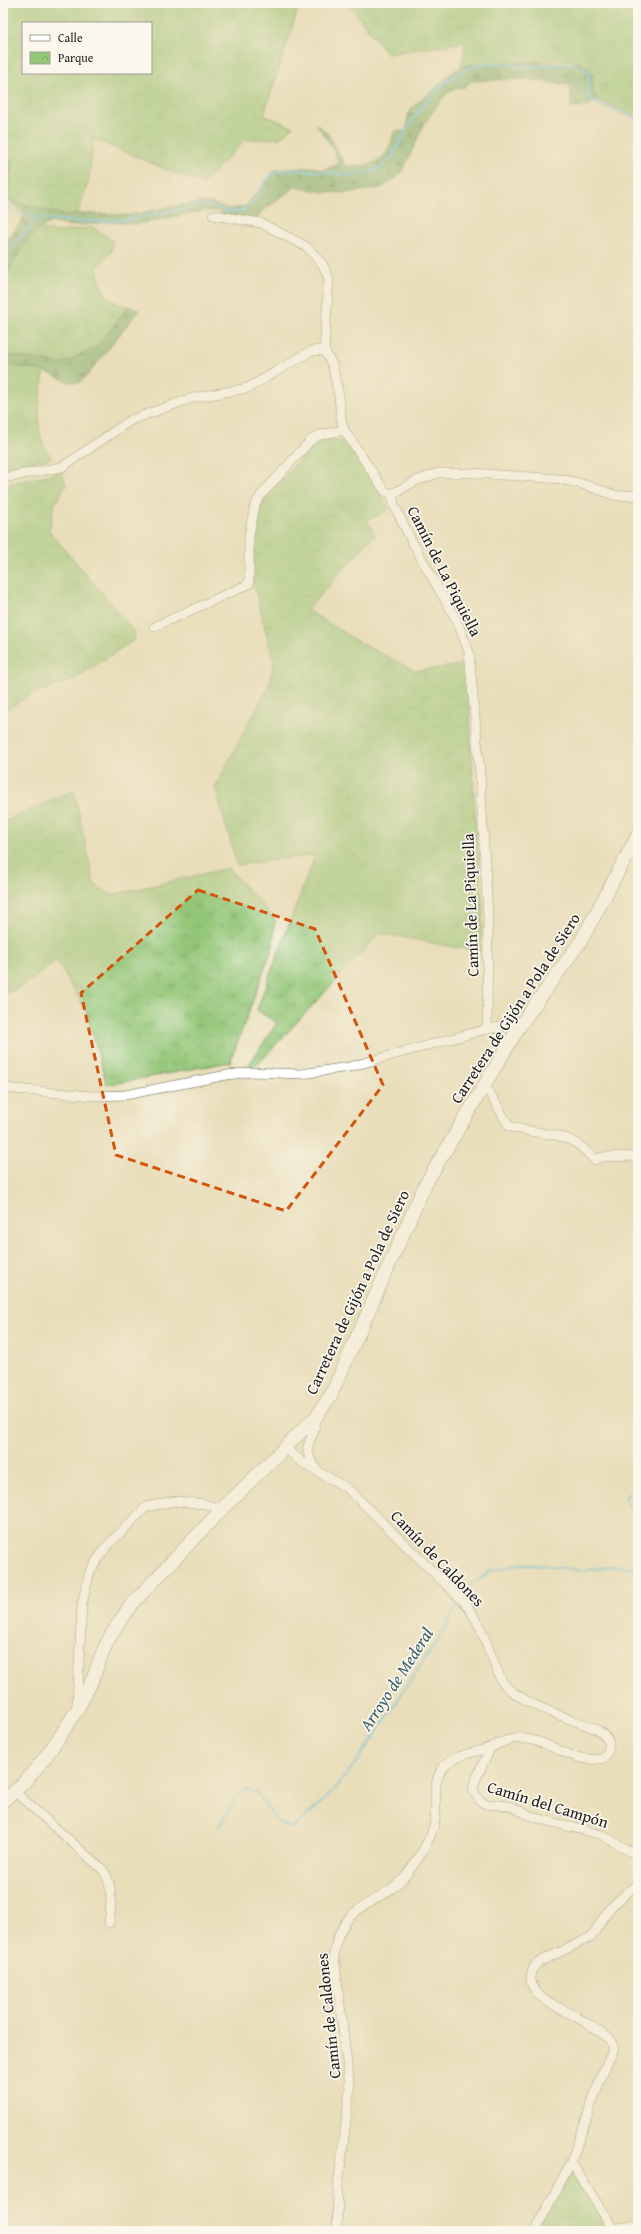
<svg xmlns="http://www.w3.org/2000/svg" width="641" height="2234" font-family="'Gentium Book Plus',serif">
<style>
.grass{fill:url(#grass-tufts);stroke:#58714a;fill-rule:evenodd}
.forest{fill:url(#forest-firs);stroke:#496442}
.park{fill:url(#park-crowns);stroke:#58714a}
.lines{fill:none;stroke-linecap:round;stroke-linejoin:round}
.stream{stroke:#5cbbda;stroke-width:2.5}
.street-casing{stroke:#646053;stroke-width:10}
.secondary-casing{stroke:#646053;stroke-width:14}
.street{stroke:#fff;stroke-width:9}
.secondary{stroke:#fff;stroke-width:13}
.marked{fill:none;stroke:#d4530e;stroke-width:3;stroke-dasharray:8 5;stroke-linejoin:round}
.labels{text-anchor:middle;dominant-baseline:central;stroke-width:3.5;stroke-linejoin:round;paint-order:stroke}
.street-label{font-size:16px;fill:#1c1c1c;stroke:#fbf7ec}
.water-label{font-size:17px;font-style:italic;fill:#365c68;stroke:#fbf7ec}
</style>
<defs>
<pattern id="grass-tufts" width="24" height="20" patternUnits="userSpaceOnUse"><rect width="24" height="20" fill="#93c677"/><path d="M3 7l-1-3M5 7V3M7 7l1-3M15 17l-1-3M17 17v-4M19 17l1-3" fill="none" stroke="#7eaa66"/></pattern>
<pattern id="forest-firs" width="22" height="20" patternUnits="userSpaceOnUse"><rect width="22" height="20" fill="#76ab68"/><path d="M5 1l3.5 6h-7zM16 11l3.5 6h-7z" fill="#608a55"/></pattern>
<pattern id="park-crowns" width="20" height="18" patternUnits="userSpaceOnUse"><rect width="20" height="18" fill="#93c677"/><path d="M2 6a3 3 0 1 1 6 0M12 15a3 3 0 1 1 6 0" fill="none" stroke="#7eaa66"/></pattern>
</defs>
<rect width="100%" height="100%" fill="#fbf7ec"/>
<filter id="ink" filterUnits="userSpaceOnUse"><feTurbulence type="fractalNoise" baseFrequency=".025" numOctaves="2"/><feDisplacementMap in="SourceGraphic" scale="8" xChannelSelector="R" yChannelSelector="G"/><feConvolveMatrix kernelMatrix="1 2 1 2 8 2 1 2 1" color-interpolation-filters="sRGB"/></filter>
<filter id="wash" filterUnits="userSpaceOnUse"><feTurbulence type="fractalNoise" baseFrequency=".012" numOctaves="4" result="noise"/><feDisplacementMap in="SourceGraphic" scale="16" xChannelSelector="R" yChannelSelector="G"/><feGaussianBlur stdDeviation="0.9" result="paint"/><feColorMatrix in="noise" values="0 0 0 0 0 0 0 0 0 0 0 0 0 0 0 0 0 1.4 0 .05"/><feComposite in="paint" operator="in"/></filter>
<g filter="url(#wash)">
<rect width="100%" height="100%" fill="#e9deba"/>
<!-- grass -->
<g class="grass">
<path d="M3 3H300L264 115 293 127 280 138 245 140 203 183 177 174 94 139 88 183 77 215 49 214 7 197 12 168 3 152ZM23 23H151V73H23Z"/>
<polygon points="348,3 638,3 638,116 595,99 592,93 592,73 581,63 564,60 468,65 461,69 465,42 387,54"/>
<path d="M93 227 113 241 111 252 97 268C101 288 105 304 129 306L97 347 61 364 3 355V275L14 251 40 229 58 232Z"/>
<path d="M3 364 44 371C41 398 31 437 52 458L3 468Z"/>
<polygon points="332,439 346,443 372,475 389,510 367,520 375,535 307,610 357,641 415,671 467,664 476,834 483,911 480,952 380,933 257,1065 248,1066 277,1023 257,1010 315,855 237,865 215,787 269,685 274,662 254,586 254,544 257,520 260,508 271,492 316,441"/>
<polygon points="62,472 66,484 54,506 49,531 135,632 134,640 73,680 31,694 3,712 3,485"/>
<path d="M74 790 94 884 112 895 228 868 275 919 273 946 230 1062 107 1085 86 1011 56 960C42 970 22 994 3 991V822Z"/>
</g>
<!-- forest -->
<g class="forest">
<path d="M535 63 582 64 592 73V93L597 99 587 107H571L570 85 525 79 472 81 464 87 454 89 444 96 424 124 405 166 397 178 381 188 347 193 323 192 295 187 260 213 254 228 240 224 218 211H202L138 224 109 222 69 226 51 222C24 238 16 256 3 284V245L21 222 31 225 21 221 26 213 3 198V152L12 161 8 197 25 205 71 217 75 213 130 215 174 206 208 202 228 209 246 206 275 170 313 167 322 170 339 164 332 147 315 123 327 132 346 166C377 165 387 163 394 131H406C407 125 407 118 409 113 414 102 424 99 431 92 444 80 450 71 468 65Z"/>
<polygon points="129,306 139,310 87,376 79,383 68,382 44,371 3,364 3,354 61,364 97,347"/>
</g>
<!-- park -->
<polygon class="park" points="571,2162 613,2229 535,2231"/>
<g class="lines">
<!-- stream -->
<g class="stream">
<polyline points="3,166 3,174"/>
<path d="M3 203C23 224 98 223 126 220 144 217 163 212 182 210 188 209 195 205 201 205 217 205 231 218 246 209 259 201 263 176 278 172 303 164 352 181 371 172 396 161 392 154 404 134 419 108 440 79 469 68 489 61 515 66 535 66 555 66 573 58 589 73L588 96 592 101 638 119"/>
<polyline points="3,266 9,251 37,218"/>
<polyline points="638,1491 630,1493 625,1498 638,1525"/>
<polyline points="460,1595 462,1590 491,1571 516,1565 544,1565 581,1571 609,1567 638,1567"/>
<path d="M219 1827 235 1798 246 1789 257 1793 278 1823 291 1828C344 1791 377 1731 412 1678 428 1653 449 1627 459 1600"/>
</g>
</g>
</g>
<g filter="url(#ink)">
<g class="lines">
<!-- street casing -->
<g class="street-casing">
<g id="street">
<polyline points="213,215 261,223 307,247 323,265 329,279 324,350 332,364 339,396 341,418 344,430 385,491 392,494 394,505 411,540 457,621 469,652 480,774 488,918 487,1029"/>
<polyline points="3,478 62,467 131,420 192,398 248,388 311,351 324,350"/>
<polyline points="392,494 416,481 438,473 473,473 560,479 579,483 617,496 638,495"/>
<polyline points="154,627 249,584 249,535 255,505 261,495 311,440 320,435 344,430"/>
<path d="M485 1085 509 1126C544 1138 568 1127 594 1160L602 1157 638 1156"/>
<polyline points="3,1088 92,1096 125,1095 227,1075 252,1072 301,1074 349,1067 487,1029 506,1026 519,1027"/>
<path d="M316 1417C316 1444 297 1441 317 1470"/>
<path d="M285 1448 303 1463 347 1488 467 1605 480 1627 501 1680C516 1703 569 1718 596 1729 610 1738 613 1745 604 1758 570 1767 543 1731 509 1740 503 1741 497 1745 492 1747 476 1753 453 1754 443 1768 430 1784 439 1807 434 1826 429 1843 419 1858 409 1871 383 1908 341 1898 334 1955L350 2088 338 2186 337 2231"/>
<polyline points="77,1705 82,1604 90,1571 106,1547 146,1507 174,1501 205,1504 222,1509"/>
<polyline points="491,1747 475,1781 473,1790 479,1800 485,1804 510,1806 533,1817 602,1835 638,1856"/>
<path d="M15 1792 103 1870C114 1885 111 1906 109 1923"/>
<polyline points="571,2162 613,2229"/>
<path d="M535 2231 571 2162 602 2074 614 2049C613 2047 612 2042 611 2040 606 2035 577 2017 569 2013 551 2004 517 1990 537 1963L591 1937 610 1908 638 1883"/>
<polyline points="596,2231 638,2225"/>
</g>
</g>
<!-- secondary casing -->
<g class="secondary-casing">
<path id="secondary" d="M3 1801C34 1779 72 1722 89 1687 95 1676 98 1663 103 1651 111 1634 121 1618 132 1604L222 1509 316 1417 331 1395 425 1185 519 1027 581 941 638 835"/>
</g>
<!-- street -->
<use href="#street" class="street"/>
<!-- secondary -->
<use href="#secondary" class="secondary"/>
</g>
</g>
<!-- marked area -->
<path d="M0 0H641V2234H0ZM198 890 315 929 383 1085 286 1211 116 1155 81 993Z" fill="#e9deba" fill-opacity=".55" fill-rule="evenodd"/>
<path class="marked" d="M198 890 315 929 383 1085 286 1211 116 1155 81 993Z"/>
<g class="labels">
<!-- street labels -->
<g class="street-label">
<text transform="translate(445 571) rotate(63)">Camín de La Piquiella</text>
<text transform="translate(470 905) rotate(-92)">Camín de La Piquiella</text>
<text transform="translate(515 1008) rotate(-57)">Carretera de Gijón a Pola de Siero</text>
<text transform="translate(357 1292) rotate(-65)">Carretera de Gijón a Pola de Siero</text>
<text transform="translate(438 1558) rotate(46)">Camín de Caldones</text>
<text transform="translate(548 1804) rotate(17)">Camín del Campón</text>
<text transform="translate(328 2016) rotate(-96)">Camín de Caldones</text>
</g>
<!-- water labels -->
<g class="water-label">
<text transform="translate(396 1679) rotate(-57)">Arroyo de Mederal</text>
</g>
</g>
<!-- margin -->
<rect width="641" height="2234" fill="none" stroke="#fbf7ec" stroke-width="16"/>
<!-- legend -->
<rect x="22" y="22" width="130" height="52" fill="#fbf7ec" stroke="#a29f99"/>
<rect x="30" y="35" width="20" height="6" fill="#ffffff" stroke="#a29f99"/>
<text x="58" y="42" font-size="12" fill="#1c1c1c">Calle</text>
<rect x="30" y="52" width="20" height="12" fill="url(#park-crowns)" stroke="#a29f99"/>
<text x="58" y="62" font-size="12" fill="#1c1c1c">Parque</text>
</svg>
